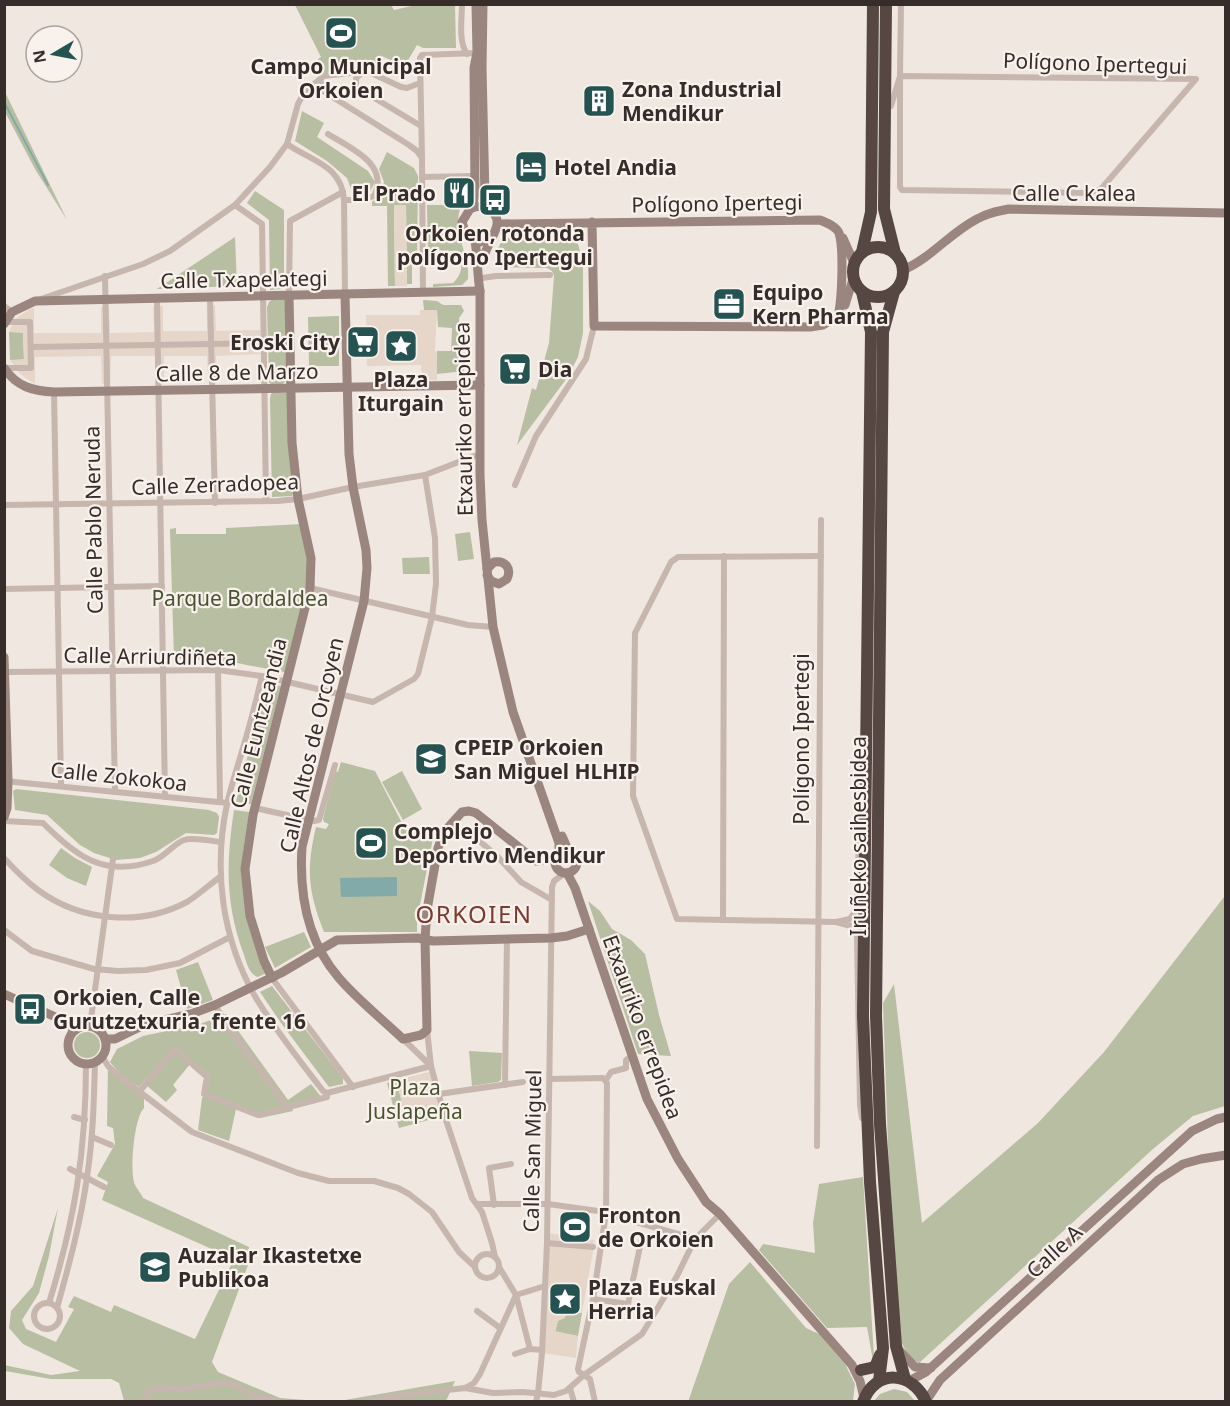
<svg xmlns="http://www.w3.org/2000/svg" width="1230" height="1406" font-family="'Noto Sans',sans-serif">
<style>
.green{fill:#b7bea1}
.plaza{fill:#e6d6c9}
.water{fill:#82aaa8}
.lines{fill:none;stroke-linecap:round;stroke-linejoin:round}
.stream{stroke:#82aaa8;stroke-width:2}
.street{stroke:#c7b6ad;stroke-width:6}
.secondary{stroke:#9a867e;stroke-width:9}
.highway{stroke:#564743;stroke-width:12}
.labels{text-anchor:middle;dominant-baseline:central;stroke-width:4.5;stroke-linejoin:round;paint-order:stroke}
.street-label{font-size:21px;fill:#362d2b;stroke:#f8f1ec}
.poi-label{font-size:21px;font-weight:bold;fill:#362d2b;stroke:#f8f1ec;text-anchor:start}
.park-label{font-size:21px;fill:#495231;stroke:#f8f1ec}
.quarter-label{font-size:24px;letter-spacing:1.5px;fill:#7c392d;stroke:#f8f1ec}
</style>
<rect width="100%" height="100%" fill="#f0e7e0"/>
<!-- green -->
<g class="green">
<polygon points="295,5 391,5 394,10 416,5 455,5 456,48 423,48 417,45 404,67 382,56 374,68 367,65 318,75 313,63 321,57"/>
<polygon points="5,92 67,220 35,169 5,112"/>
<polygon points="302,111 324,123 317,137 368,171 375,182 367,197 354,197 347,178 327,161 295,141"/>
<polygon points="387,152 414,168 418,176 417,263 412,263 412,284 407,284 406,205 394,205 395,286 388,286 387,206 372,206 372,202 381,195 384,182 379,169"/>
<polygon points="255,191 284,210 284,286 281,289 270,290 269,220 247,203"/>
<path d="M427 205H461C451 238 470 249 468 279L462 285 433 287V284L453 283C463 274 463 263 458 251L428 250Z"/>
<polygon points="235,237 237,286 157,289"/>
<polygon points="503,238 569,238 578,244 583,264 583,333 578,357 567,378 517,445 532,388 536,390 549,343 554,276 552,271 547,268 495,267 496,253"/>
<polygon points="273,299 284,299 287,302 287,380 281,385 271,385 269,382 267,307 269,302"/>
<polygon points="423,300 437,301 443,305 461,305 464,311 459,318 459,359 464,362 464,371 437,374 437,351 451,351 452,328 438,327 437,310 424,310"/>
<polygon points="339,316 339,366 309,366 308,317"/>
<polygon points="9,332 23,332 24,360 10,360"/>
<polygon points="274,392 288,393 294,493 292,496 272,497 270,399 271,394"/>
<polygon points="303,524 310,588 289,673 237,663 174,658 170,529 176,528 176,534 226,534 226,528"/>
<polygon points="470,532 474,559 458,561 455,534"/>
<polygon points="429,557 430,574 403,574 402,558"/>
<polygon points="266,683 281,686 251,804 236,802"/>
<path d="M341 762 375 771 405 829 434 833 417 920V932H324C308 891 306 869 316 827L326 829 329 824 324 822 323 819 335 771 338 772Z"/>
<polygon points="402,771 422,809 403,820 382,782"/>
<polygon points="16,789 209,810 217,813 219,817 217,833 214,835 186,833 156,852 140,858 116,860 94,853 80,845 47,815 15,810 13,791"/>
<path d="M234 810 249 812 243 853 242 875 266 973 258 977C249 974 247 964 244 955 225 904 226 862 234 810Z"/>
<polygon points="61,848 75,858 92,867 86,886 67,878 49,865"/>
<polygon points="1224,897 1225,1106 1193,1116 1153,1149 919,1363 910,1358 901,1342 889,1173 883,1003 894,984 922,1223 1038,1123 1104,1052"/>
<polygon points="588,901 600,911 612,929 631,940 645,954 659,1015 671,1056 638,1054"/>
<polygon points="304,932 311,947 275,968 265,947"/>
<polygon points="198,962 213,1000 187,1009 176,970"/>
<polygon points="272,986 343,1078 343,1084 329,1087 281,1023 260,992"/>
<polygon points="226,1014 288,1100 311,1084 322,1098 291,1106 293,1111 260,1118 236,1109 229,1141 198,1130 202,1098 207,1091 210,1076 175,1046 139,1087 122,1076 110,1062 117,1049 143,1036 200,1024"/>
<circle cx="87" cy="1045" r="13"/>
<polygon points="175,1049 191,1063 173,1085 177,1090 166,1102 145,1084"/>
<polygon points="469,1051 502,1053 501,1080 498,1082 472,1086"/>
<path d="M108 1066 144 1095V1108C134 1118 130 1168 134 1182 135 1187 141 1193 143 1198L249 1247 248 1265 212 1362 218 1372 280 1398 319 1401H124L119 1383 111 1379H51L5 1371 4 1365 51 1375 80 1371 23 1344 9 1328 11 1311 33 1286 58 1208 49 1256 39 1293 22 1320 26 1329 56 1342 74 1309 68 1307 74 1296 111 1312 114 1305 195 1339 234 1259 102 1200 108 1182 97 1176 115 1144 113 1128 107 1126Z"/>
<polygon points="431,1072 443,1116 399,1128 387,1083"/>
<polygon points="863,1177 874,1357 873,1361 867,1327 827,1328 759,1250 763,1244 815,1253 813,1223 819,1184"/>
<polygon points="750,1262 806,1328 819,1334 845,1364 855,1384 853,1401 688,1402 729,1284"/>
<polygon points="567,1311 582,1313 578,1336 555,1332 558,1321"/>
<polygon points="455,1381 446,1401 333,1402"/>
<polygon points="894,1389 907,1392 915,1401 874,1401 880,1394"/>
</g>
<!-- plaza -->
<g class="plaza">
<polygon points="394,205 406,205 407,286 395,286"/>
<polygon points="215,305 216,331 260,330 260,354 216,356 217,381 208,381 207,356 164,356 164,383 156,382 155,356 111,356 110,383 102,384 101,356 35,357 35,384 20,374 10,360 24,359 23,333 9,332 15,319 30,309 34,308 34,333 101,333 101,307 109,307 110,333 154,332 153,307 163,306 163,331 207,331 207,306"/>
<polygon points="420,310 437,310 435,351 437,353 437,380 422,380 421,365 367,366 366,315 420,315"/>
<polygon points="431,1072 441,1110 406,1119 396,1081"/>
<polygon points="547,1233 595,1240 582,1313 567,1311 565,1318 558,1321 555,1331 578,1336 576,1358 542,1353"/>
</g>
<!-- water -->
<polygon class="water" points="397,877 397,896 341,897 340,878"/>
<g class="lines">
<!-- stream -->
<polyline class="stream" points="4,102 48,185"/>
<!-- street -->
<g class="street">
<path d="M462 4C462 19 458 41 467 54"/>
<polyline points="363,72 356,78 356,87 421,126"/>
<polygon points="900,76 1196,79 1101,189 1089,193 902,190 900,187"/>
<polyline points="320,79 323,91 409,145 417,151 422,158 423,293"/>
<polyline points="891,106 900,76 901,4"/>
<path d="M328 134C350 148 390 164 374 196L362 200H344"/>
<path d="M287 144C311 161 342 165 344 200L345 295"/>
<polyline points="422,157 420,58 422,55 477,53 479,56"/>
<polyline points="422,177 475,176"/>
<polyline points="235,205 262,224 266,501"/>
<polyline points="105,276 115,792"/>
<polyline points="482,278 496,276 550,275"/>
<polyline points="289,296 290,221 343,192"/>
<polyline points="210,298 215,503"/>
<polyline points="41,299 143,264 170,251 235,205 270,167 287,144 298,104 305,91 324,76 367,71 401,87 407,88 420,83"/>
<polyline points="157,299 165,797"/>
<polyline points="4,306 12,312"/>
<polyline points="31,347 265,343"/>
<polyline points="5,368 31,368 30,322 5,322"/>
<polyline points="54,392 61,786"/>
<polyline points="515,485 536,436 586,359 594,326"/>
<polyline points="4,505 278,501 298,499 353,487 425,475"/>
<polyline points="821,556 678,557 671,562 635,633 633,796 677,919 836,922 850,919 857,909 860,794"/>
<polyline points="310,588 468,625 493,627"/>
<polyline points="4,589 162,586"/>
<polyline points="218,670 220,802"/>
<polyline points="5,672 218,670 262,676 373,702 414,679 418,674 432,617 436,584 435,538 425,475 474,456 480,456"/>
<path d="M262 676C256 701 250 726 242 751 237 769 231 786 227 804 213 871 222 939 256 998 276 1031 300 1061 323 1091L327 1093 431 1066"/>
<polyline points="4,781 228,803"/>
<polyline points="255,808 314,821 319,820 335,765"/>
<path d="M4 821 43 823C76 856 104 878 153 861 165 857 173 844 184 840 193 837 211 841 221 842"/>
<polyline points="476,838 498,857 521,882 552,900"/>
<path d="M4 858C14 869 26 881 38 890 80 921 140 927 187 902 198 895 209 885 220 877"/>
<polyline points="723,920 724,556"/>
<polyline points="836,922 851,926 857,936 860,1105 862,1118"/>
<polyline points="4,930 32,951 94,969 118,971 146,970 180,963 230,937"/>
<polyline points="272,978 353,1087"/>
<polyline points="215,1005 228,1027 288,1108"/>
<polyline points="90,1026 113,859"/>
<polyline points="427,1030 431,1066 444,1114 472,1198 482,1212 492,1243 495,1257"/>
<polyline points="403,1039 431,1066"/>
<polyline points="102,1056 108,1066 119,1076 192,1132 298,1173 329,1181 374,1181 398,1188 409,1194 432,1212 459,1252 475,1267"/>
<polyline points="550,1079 603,1078 607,1083 606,1213 593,1299 578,1369 579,1372 590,1379 595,1402"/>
<polyline points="606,1080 611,1072 626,1068 626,1060 631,1056"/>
<polyline points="505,1085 507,938"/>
<polyline points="139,1092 175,1049 207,1077 204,1094 258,1115 327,1097 327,1093"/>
<polyline points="439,1094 523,1082"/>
<polyline points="74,1117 85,1120"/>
<polyline points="92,1137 111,1145"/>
<polyline points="817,1146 821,520"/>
<polyline points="70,1169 104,1187"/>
<polyline points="477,1204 548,1204 598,1211 695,1239"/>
<polyline points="494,1205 489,1168 511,1164"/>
<polyline points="547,1243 593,1247"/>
<circle cx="487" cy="1266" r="12"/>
<polyline points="593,1299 628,1304 641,1242"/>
<circle cx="47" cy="1316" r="13"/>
<path d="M49 1303C75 1219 86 1151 86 1063"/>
<path d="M57 1308C69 1265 81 1221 87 1177 93 1139 94 1100 95 1062"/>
<polyline points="477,1311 500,1328"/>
<polyline points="542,1350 530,1349 516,1295 545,1286"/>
<polyline points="515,1354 530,1349"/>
<polyline points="465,1388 474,1383 480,1374 516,1295 499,1267"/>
<polyline points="570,1388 574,1402"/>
<polyline points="141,1402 151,1390 159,1388 183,1389 223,1383 232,1384 251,1395 279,1402"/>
<polyline points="368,1402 393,1396 465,1388 493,1393 523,1392 554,1395 566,1391 584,1375 642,1334 677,1276 695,1239 720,1214"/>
<polyline points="536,1402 538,1393 542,1353 547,1243 552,887 554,881 565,873"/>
</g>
<!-- secondary -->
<g class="secondary">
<polyline points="483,4 482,68 485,197 495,215"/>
<polyline points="470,209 473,204 475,194 474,68 477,53 476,4"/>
<path d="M498 224 820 220C827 223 836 226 839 233 844 248 842 300 838 316L823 325 810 327 594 326 592 222"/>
<polyline points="843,238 854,263"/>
<path d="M475 241C478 258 477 274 480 291V475L482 520 493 627 513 712 559 843V854"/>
<path d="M483 262C484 242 510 223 489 209 483 205 476 206 470 209L462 222 466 235 480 242 490 238"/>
<path d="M903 270C931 258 950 233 977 219 987 213 998 211 1009 209L1226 213"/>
<path d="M345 295 349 454 353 487 366 550 367 568 364 601 302 847C299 894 307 941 339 978 358 1000 382 1019 403 1039L421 1035 427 1030 425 939 427 910 438 848 444 832 462 812 469 811 476 813 536 861 556 859"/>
<polyline points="845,305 853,279"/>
<polyline points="4,324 12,312 35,301 480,291"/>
<path d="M4 368C17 387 33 391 54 392L480 385"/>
<path d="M487 575 491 581 499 584 507 579C512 568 505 560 494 562L487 569"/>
<polyline points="4,657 8,781 7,808 4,817"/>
<polyline points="562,836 569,852"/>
<circle cx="566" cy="862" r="11"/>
<polyline points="567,873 575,888 647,1099 678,1159 706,1202 720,1214 852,1365 860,1381 864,1398"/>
<polyline points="272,978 264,961 250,916 245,869 253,815 310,588 311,558 298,499 292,443 289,296"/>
<polyline points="4,994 60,1019 75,1030"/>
<circle cx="87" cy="1045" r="19"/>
<polyline points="105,1039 115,1039 146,1024 191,1014 215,1005 281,973 337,940 418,938 433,941 551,938 567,936 589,929"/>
<polyline points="899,1350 915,1367 931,1368"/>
<polyline points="909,1381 926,1372 1192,1131 1217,1119 1226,1117"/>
<polyline points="926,1401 940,1380 1158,1180 1183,1164 1201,1159 1226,1155"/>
</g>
<!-- highway -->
<g class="highway">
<polyline points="886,4 884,209 895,253"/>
<circle cx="878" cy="272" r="25"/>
<polyline points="862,252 871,212 873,4"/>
<polyline points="862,292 871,332 863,1016 870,1182 883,1348 879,1381"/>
<polyline points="894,292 883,332 876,1016 880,1124 896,1346 905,1379"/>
<polyline points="861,1370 875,1367 880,1355"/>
<path d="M863 1402C875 1368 913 1371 926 1402"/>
</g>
</g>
<!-- icons -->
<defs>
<g id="stadium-square" transform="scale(1.725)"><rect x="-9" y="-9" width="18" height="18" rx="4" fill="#255352" stroke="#f8f1ec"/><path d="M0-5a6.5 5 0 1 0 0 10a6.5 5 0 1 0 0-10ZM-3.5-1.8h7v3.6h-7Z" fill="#fff"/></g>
<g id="building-square" transform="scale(1.725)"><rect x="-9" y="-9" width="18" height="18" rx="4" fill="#255352" stroke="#f8f1ec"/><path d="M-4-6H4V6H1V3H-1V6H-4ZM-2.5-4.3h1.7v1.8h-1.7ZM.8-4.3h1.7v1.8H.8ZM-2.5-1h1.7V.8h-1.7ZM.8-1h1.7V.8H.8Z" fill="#fff"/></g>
<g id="hotel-square" transform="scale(1.725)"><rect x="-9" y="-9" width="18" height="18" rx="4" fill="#255352" stroke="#f8f1ec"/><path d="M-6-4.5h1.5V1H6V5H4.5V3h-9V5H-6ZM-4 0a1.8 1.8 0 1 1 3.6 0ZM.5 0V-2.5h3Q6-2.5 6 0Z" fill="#fff"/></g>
<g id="restaurant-square" transform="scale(1.725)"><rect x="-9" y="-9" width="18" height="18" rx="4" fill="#255352" stroke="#f8f1ec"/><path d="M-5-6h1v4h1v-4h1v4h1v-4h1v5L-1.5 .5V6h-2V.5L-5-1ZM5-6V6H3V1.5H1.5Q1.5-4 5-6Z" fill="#fff"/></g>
<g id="bus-square" transform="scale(1.725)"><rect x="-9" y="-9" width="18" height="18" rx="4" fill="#255352" stroke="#f8f1ec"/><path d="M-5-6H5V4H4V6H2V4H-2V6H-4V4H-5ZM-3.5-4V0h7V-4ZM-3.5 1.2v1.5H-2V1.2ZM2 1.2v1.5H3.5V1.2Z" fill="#fff"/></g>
<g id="office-square" transform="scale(1.725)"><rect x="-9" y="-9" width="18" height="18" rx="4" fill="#255352" stroke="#f8f1ec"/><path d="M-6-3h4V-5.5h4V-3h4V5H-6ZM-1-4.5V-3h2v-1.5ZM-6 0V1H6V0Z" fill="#fff"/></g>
<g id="supermarket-square" transform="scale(1.725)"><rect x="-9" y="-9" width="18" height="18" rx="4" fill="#255352" stroke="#f8f1ec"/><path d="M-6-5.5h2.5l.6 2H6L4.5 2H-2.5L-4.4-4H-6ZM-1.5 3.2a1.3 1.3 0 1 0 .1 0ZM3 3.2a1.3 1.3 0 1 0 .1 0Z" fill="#fff"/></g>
<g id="sight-square" transform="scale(1.725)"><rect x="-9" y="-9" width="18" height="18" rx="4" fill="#255352" stroke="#f8f1ec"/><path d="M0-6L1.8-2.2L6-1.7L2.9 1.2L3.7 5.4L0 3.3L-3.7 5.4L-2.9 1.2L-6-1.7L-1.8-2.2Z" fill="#fff"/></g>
<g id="school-square" transform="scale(1.725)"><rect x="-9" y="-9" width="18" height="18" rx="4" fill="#255352" stroke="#f8f1ec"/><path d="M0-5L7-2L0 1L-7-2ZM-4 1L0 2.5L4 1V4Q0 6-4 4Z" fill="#fff"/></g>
</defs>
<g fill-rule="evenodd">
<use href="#stadium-square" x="341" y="33"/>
<use href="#building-square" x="599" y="101"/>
<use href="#hotel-square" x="531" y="167"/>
<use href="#restaurant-square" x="459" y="193"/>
<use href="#bus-square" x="495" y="200"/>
<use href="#office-square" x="729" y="304"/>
<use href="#supermarket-square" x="363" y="342"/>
<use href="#sight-square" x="401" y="346"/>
<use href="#supermarket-square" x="515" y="369"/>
<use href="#school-square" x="431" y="759"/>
<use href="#stadium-square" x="371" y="843"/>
<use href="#bus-square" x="30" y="1009"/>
<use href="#stadium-square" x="575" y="1227"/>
<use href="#school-square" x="155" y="1267"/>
<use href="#sight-square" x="565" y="1299"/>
</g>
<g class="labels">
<!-- street labels -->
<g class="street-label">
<text transform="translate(1095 63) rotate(2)">Polígono Ipertegui</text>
<text x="1074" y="193">Calle C kalea</text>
<text transform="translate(717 203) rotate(-1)">Polígono Ipertegi</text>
<text transform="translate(244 279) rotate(-1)">Calle Txapelategi</text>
<text transform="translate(237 372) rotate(-1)">Calle 8 de Marzo</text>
<text transform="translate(463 419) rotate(-91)">Etxauriko errepidea</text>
<text transform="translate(215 484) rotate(-2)">Calle Zerradopea</text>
<text transform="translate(93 520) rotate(-91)">Calle Pablo Neruda</text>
<text transform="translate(150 656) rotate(1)">Calle Arriurdiñeta</text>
<text transform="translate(258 723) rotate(-76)">Calle Euntzeandia</text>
<text transform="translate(801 739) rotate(-90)">Polígono Ipertegi</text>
<text transform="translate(311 745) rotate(-77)">Calle Altos de Orcoyen</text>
<text transform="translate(119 776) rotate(6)">Calle Zokokoa</text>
<text transform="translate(858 836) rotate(-90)">Iruñeko saihesbidea</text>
<text transform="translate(643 1027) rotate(70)">Etxauriko errepidea</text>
<text transform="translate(532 1151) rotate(-89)">Calle San Miguel</text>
<text transform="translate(1054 1251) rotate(-43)">Calle A</text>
</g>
<!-- poi labels -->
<g class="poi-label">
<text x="341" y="66" text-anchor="middle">Campo Municipal<tspan x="341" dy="24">Orkoien</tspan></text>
<text x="622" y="89">Zona Industrial<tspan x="622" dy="24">Mendikur</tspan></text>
<text x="554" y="167">Hotel Andia</text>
<text x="436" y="193" text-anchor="end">El Prado</text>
<text x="495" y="233" text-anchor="middle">Orkoien, rotonda<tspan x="495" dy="24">polígono Ipertegui</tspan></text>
<text x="752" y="292">Equipo<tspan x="752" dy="24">Kern Pharma</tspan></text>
<text x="340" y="342" text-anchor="end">Eroski City</text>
<text x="538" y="369">Dia</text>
<text x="401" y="379" text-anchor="middle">Plaza<tspan x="401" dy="24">Iturgain</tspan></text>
<text x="454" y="747">CPEIP Orkoien<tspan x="454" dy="24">San Miguel HLHIP</tspan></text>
<text x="394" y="831">Complejo<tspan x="394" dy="24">Deportivo Mendikur</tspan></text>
<text x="53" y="997">Orkoien, Calle<tspan x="53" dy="24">Gurutzetxuria, frente 16</tspan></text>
<text x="598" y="1215">Fronton<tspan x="598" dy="24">de Orkoien</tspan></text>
<text x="178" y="1255">Auzalar Ikastetxe<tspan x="178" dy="24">Publikoa</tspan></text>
<text x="588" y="1287">Plaza Euskal<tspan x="588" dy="24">Herria</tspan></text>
</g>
<!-- park labels -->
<g class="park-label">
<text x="240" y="598">Parque Bordaldea</text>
<text x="415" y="1087">Plaza<tspan x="415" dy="24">Juslapeña</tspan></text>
</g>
<!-- quarter labels -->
<g class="quarter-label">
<text x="474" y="913">ORKOIEN</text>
</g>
</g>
<!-- border -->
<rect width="1230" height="1406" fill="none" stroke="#362d2b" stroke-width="12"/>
<!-- north arrow -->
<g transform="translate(54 54) rotate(260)"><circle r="28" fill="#f8f1ec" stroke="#aaa39f" stroke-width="1.5"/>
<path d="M0-4.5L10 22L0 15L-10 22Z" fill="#255352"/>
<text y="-9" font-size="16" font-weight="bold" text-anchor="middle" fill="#362d2b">N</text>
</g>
</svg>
